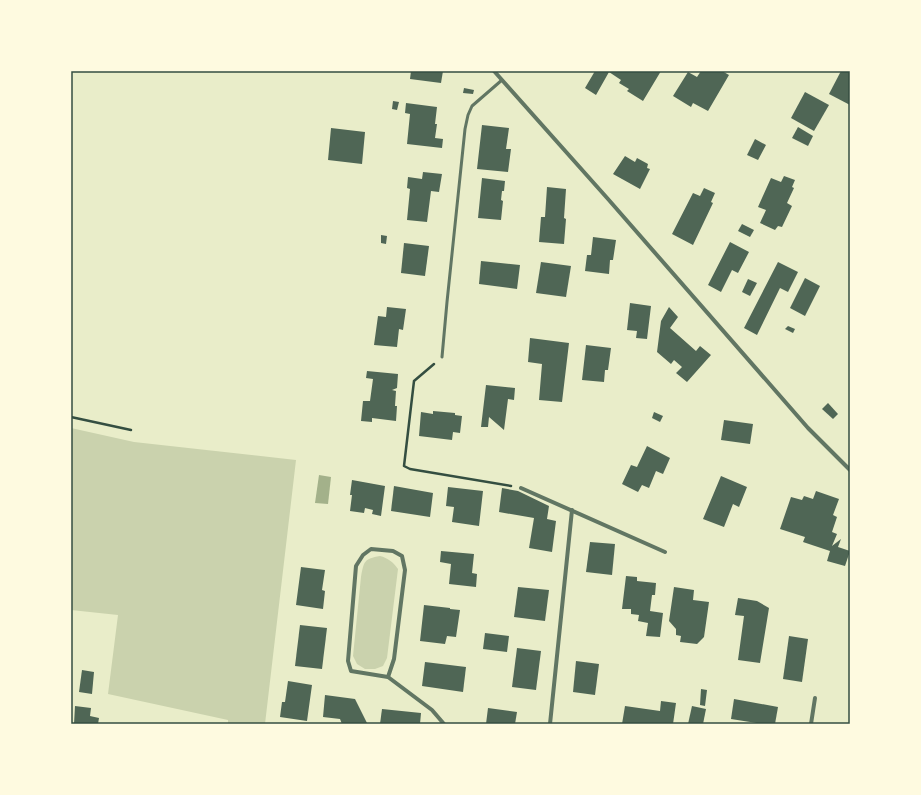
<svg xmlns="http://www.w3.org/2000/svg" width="921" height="795" font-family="Overpass,sans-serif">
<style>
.green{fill:#cad2ad}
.water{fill:#a3b18a}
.building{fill:#4f6655}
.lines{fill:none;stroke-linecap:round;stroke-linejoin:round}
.path{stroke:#344e41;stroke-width:2.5}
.service{stroke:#617663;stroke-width:3}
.minor{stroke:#617663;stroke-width:4}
.neatline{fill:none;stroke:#344e41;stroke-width:1.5}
</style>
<rect width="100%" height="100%" fill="#e9edc9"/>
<!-- green -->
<g class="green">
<polygon points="71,428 134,442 296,460 265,724 228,724 228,720 108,694 118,615 71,610"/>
<path d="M380 556C388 558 393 562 398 569L387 658 383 666 375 669H365L357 664 353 656 361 577C364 561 364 559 380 556Z"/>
</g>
<!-- water -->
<polygon class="water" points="319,475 331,477 328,504 315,503"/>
<!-- building -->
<g class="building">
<polygon points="411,71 443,71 441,83 410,79"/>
<polygon points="595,71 661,71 643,101 627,91 629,89 619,83 621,80 609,72 596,95 585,88"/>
<polygon points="701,71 722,71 729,75 708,111 693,103 691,107 673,96 688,72 697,77"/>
<polygon points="841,71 850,71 850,105 829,94"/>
<polygon points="464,88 474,90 473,94 463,93"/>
<polygon points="805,92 829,105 814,131 791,118"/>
<polygon points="393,101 399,102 397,110 392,109"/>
<polygon points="406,103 437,107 435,124 437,124 435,138 443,139 442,148 407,144 410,114 405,113"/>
<polygon points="482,125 509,128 506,149 511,149 508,172 477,169"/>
<polygon points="798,127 813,136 808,146 792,138"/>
<polygon points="331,128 365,132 362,164 328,160"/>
<polygon points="755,139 766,145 758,160 747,155"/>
<polygon points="625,156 635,162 637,158 648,164 647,168 650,169 640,189 613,174"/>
<polygon points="423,172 442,174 439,192 431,191 427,222 407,220 410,189 407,188 408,177 422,179"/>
<polygon points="784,176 795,180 792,187 794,188 787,203 792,206 782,227 778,226 775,230 760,223 766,210 758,207 771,178 781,182"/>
<polygon points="482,178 505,181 504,191 502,191 501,200 503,201 501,220 478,218"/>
<polygon points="547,187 566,189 564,218 566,219 564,244 539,242 541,217 545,217"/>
<polygon points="704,188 715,193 711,202 713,203 693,245 672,234 693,193 700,196"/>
<polygon points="742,224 754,230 750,237 738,231"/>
<polygon points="381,235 387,236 386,244 381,243"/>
<polygon points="593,237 616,240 613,260 610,260 609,274 585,271 587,255 591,255"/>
<polygon points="730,242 749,252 738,273 732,270 721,292 708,285"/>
<polygon points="404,243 429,246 425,276 401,273"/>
<polygon points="481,261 520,265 517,289 479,284"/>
<polygon points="541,262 571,266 566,297 536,293"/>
<polygon points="778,262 798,272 788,292 780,288 757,335 744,328"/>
<polygon points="805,278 820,286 805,316 790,308"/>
<polygon points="748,279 757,283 750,296 742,292"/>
<polygon points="630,303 651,306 647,339 636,338 637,331 627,330"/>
<polygon points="387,307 406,309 403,330 399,329 397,347 374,345 378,316 386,317"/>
<polygon points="669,307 678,317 670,328 696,351 700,346 711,355 687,382 676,373 682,367 674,360 671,364 657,352 661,321"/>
<polygon points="788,326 795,329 793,333 785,329"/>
<polygon points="530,338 569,343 562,402 539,400 542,364 528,362"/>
<polygon points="586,345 611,348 608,370 605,370 604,382 582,380"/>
<polygon points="367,371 398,374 397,388 392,390 396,391 395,406 397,406 396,421 372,418 372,422 361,421 363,401 370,401 373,379 366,378"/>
<polygon points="486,385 515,388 514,400 508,399 504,430 489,417 488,427 481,427"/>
<polygon points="828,403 838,414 833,419 822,409"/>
<polygon points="433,411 455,413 455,415 462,416 460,433 453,432 452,440 419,436 421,412 433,414"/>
<polygon points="654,412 663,416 660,422 652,418"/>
<polygon points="724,420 753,424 750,444 721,440"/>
<polygon points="647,446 670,458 663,474 656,471 649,488 642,485 638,492 622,484 631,465 637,467"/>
<polygon points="721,476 747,487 739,507 733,504 724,527 703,519"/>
<polygon points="352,480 385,486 381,516 372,514 373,510 365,508 364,513 350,511 352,495 350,495"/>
<polygon points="394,486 433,493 430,517 391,511"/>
<polygon points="448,487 483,491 479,526 452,522 454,507 446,506"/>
<polygon points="502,488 518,491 549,506 547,519 556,521 552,552 529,548 534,518 499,512"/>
<polygon points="816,491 839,499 833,515 837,517 832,532 837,534 832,546 841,539 838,547 850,551 845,566 827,561 830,551 803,542 805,537 780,529 791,497 802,500 804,496 813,499"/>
<polygon points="590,542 615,544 612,575 586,572"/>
<polygon points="441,551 474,554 472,573 477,574 476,587 449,584 451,564 440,562"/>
<polygon points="301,567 325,570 322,590 325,591 323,609 296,605"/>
<polygon points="626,576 637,577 637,581 656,583 655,595 652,595 650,611 663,613 660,637 646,636 648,623 638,621 639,615 631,614 631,609 622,609"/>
<polygon points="518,587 549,590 545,621 514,617"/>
<polygon points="674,587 694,590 693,600 709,602 704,637 697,644 680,642 681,636 676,635 676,629 669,621"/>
<polygon points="738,598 757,601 769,608 760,663 738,660 744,616 735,615"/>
<polygon points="424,605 450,608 450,609 460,610 456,637 447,636 445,644 420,641"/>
<polygon points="300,625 327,628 322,669 295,666"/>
<polygon points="485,633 509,636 507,652 483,649"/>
<polygon points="789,636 808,639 802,682 783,679"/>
<polygon points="517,648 541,651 536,690 512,687"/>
<polygon points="576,661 599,664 595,695 573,692"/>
<polygon points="425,662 466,667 463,692 422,686"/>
<polygon points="82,670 94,672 92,694 79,692"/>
<polygon points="288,681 312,685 307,721 280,717 282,702 285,702"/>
<polygon points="701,689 707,690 705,706 700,705"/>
<polygon points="325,695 355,699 367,723 342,724 340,719 323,717"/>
<polygon points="734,699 778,707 775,724 763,724 731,719"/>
<polygon points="661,701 676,703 673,724 622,724 625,706 660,711"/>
<polygon points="75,706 91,708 90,716 99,718 98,724 74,724"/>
<polygon points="692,706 706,709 703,724 688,724"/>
<polygon points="488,708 517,712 515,724 486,724"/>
<polygon points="382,709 421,713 420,724 380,724"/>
</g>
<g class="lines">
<!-- path -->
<g class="path">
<polyline points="434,364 414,381 404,466 410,469 511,486"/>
<polyline points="71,417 131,430"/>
</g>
<!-- service -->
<polyline class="service" points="442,357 447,302 465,129 468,115 472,106 502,80"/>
<!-- minor -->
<g class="minor">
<polyline points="494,71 608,199 808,428 850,470"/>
<polyline points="521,488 665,552"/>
<polygon points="371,549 393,551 402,556 405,570 394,659 388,677 351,671 348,661 356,566 363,555"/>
<polyline points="388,677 432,710 444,724"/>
<polyline points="550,724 572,510"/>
<polyline points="811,724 815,698"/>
</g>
</g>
<!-- border -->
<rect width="921" height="795" fill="none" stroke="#fefae0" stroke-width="144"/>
<rect x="72" y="72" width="777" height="651" class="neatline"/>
</svg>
